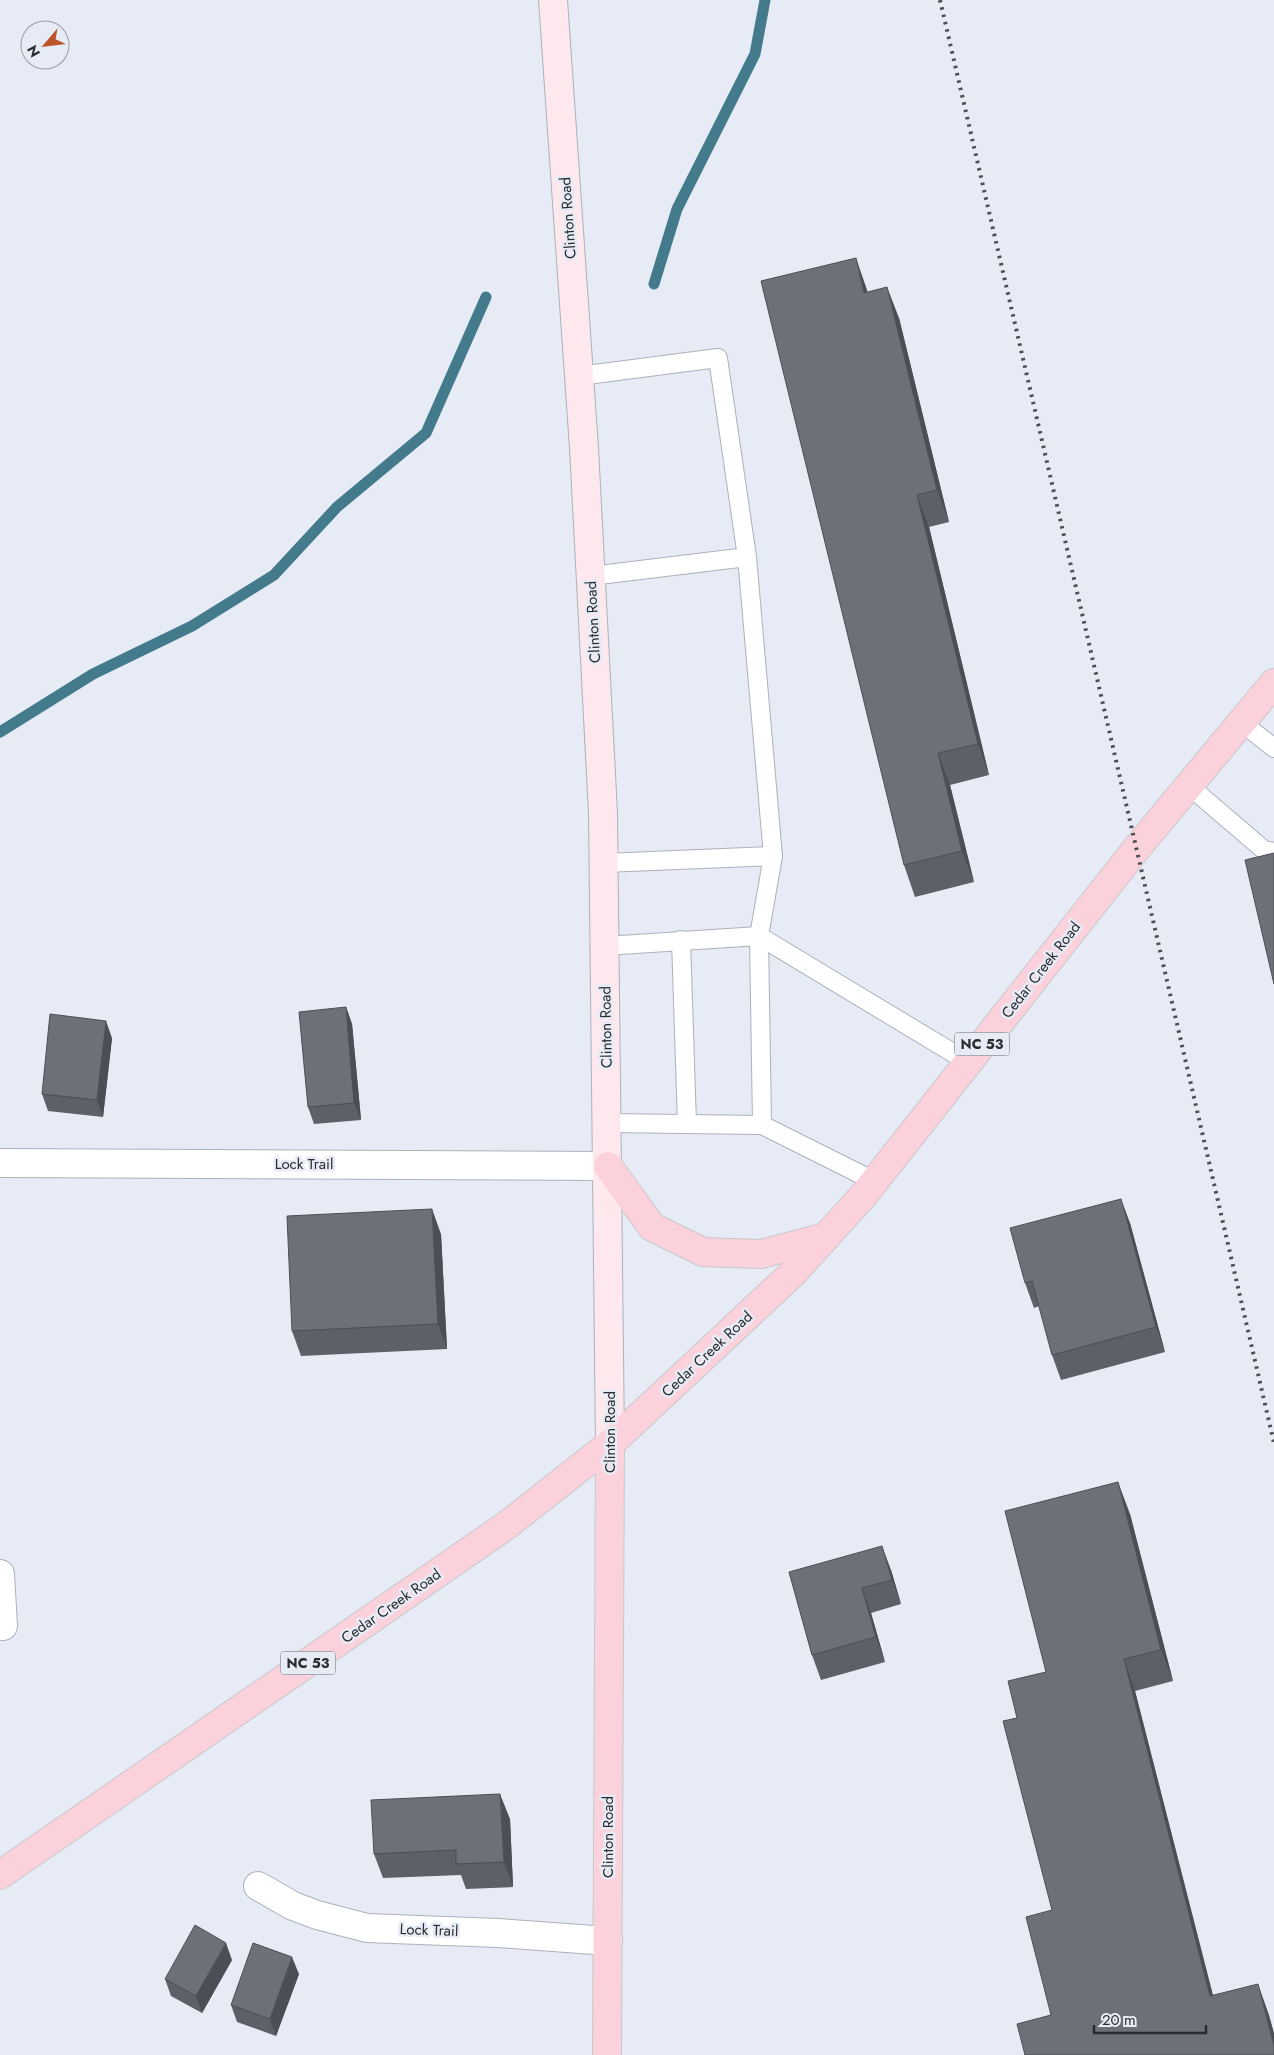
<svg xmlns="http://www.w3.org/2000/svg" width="1274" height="2055" font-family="Jost,sans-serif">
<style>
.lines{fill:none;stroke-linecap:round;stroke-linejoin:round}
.stream{stroke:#437a8c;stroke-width:11}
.service-casing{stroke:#acb1ba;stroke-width:20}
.minor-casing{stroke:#acb1ba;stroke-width:30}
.secondary-casing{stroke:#acb1ba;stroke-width:30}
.primary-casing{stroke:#c8c8c9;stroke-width:30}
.service{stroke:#fff;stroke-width:18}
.minor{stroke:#fff;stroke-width:28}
.secondary{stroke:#fde8ee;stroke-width:28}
.primary{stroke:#fbd1dc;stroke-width:28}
.rail{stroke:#4c4f53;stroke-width:4;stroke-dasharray:2.5 5;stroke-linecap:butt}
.wall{fill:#5d6068}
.shaded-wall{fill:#4c4e55}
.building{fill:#6c7079;stroke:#4c4e55}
.labels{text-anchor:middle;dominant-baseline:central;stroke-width:5;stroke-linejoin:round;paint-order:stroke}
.shield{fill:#e6ebf5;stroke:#62656a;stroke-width:1}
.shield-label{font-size:14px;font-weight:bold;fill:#2a2c2f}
.street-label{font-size:15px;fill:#2a2c2f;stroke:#e6ebf5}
</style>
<rect width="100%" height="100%" fill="#e6ebf5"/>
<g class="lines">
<!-- stream -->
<g class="stream">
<polyline points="654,284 677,209 755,54 765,0"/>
<polyline points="0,732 93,674 192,626 274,575 337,507 426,433 486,297"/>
</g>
<!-- service casing -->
<g class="service-casing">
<g id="service">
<polyline points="579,376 718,358 747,557 773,856 759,936 968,1062"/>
<polyline points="591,576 747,557"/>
<polyline points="1241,722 1274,748"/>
<polyline points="1188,785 1264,850 1274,852"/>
<polyline points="604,863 773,856"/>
<polyline points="681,940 687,1124"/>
<polyline points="605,946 759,936 762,1125 874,1181"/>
<polyline points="607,1123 762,1125"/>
</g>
</g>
<!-- minor casing -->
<g class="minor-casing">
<g id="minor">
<polyline points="0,1163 608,1166"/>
<polyline points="0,1574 3,1626"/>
<polyline points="258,1886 293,1906 317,1915 367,1928 498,1933 608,1941"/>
</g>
</g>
<!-- secondary casing -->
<g class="secondary-casing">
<polyline id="secondary" points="553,0 584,448 603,813 610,1444"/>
</g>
<!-- primary casing -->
<g class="primary-casing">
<g id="primary">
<polyline points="608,1166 652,1227 703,1252 761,1254 826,1237"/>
<polyline points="0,1875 507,1525 610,1444 762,1302 794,1272 863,1196 1137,848 1274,683"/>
<polyline points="607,2055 610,1444"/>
</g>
</g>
<!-- service -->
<use href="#service" class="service"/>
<!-- minor -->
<use href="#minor" class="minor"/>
<!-- secondary -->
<use href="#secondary" class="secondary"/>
<!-- primary -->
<use href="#primary" class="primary"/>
<!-- rail -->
<polyline class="rail" points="940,0 1274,1443"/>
</g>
<!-- wall -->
<g class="wall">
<polygon points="868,292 899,318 949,522 929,527 989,775 950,785 974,882 915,897 904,865"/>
<polygon points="346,1007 352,1024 361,1120 314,1124 308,1107"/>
<polygon points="112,1038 103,1117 48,1111 42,1094"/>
<polygon points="1130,1223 1165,1352 1061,1380 1052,1355 1039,1306 1034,1308 1025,1283"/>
<polygon points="441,1234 447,1349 301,1356 292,1331"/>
<polygon points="1130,1514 1173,1681 1135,1691 1213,1995 1269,2015 1051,2015 1052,1910 1017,1718 1046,1672"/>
<polygon points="891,1570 901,1604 871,1613 885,1662 821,1680 812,1655 789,1572"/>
<polygon points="510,1819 513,1887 466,1889 461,1875 383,1878 374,1854"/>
<polygon points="232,1960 202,2013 171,1996 165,1979"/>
<polygon points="299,1974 276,2036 237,2022 231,2005"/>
</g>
<!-- shaded-wall -->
<g class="shaded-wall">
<polygon points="856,258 867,290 876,324 864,293"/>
<polygon points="887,287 899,318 949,522 937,490"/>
<polygon points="917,495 929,527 989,775 978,744"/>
<polygon points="938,753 950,785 974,882 962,851"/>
<polygon points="346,1007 352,1024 361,1120 354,1103"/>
<polygon points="106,1021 112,1038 103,1117 97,1100"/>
<polygon points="1121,1199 1130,1223 1165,1352 1156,1327"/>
<polygon points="432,1209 441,1234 447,1349 438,1324"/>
<polygon points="1118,1482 1130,1514 1173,1681 1161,1650"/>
<polygon points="882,1546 891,1570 901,1604 892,1580"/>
<polygon points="862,1588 871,1613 885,1662 876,1637"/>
<polygon points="1124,1659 1135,1691 1221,2028 1210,1996"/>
<polygon points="500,1794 510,1819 513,1887 504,1862"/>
<polygon points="226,1943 232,1960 202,2013 196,1996"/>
<polygon points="292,1957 299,1974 276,2036 270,2019"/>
<polygon points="1258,1984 1269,2015 1274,2033 1274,2046"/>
</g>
<!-- building -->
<g class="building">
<polygon points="856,258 864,293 887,287 937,490 917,495 978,744 938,753 962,851 904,865 761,281"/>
<polygon points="1274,853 1274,984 1245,860"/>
<polygon points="346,1007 354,1103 308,1107 299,1012"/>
<polygon points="50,1014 106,1021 97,1100 42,1094"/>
<polygon points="1121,1199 1156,1327 1052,1355 1032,1281 1025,1283 1010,1228"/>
<polygon points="432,1209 438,1324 292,1331 287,1216"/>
<polygon points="1118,1482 1161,1650 1124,1659 1210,1996 1258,1984 1274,2046 1274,2055 1025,2055 1017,2024 1051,2015 1026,1917 1052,1910 1003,1721 1017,1718 1008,1681 1046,1672 1005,1511"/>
<polygon points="882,1546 892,1580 862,1588 876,1637 812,1655 789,1572"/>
<polygon points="500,1794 504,1862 456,1864 456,1850 374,1854 371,1800"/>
<polygon points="195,1925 226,1943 196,1996 165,1979"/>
<polygon points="253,1943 292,1957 270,2019 231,2005"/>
</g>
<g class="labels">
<!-- shield labels -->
<g class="shield">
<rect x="954.5" y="1032.5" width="55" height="23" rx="4"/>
<rect x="280.5" y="1651.5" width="55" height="23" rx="4"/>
</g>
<g class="shield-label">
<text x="982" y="1044">NC 53</text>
<text x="308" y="1663">NC 53</text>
</g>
<!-- street labels -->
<g class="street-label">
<text transform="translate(568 218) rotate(-94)">Clinton Road</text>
<text transform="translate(593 622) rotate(-93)">Clinton Road</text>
<text transform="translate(1041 970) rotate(-52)">Cedar Creek Road</text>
<text transform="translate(606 1027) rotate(-91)">Clinton Road</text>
<text x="304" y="1164">Lock Trail</text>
<text transform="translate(707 1354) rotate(-43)">Cedar Creek Road</text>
<text transform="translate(610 1432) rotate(-90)">Clinton Road</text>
<text transform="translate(391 1606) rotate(-35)">Cedar Creek Road</text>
<text transform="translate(608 1837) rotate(-90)">Clinton Road</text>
<text transform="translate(429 1930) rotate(2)">Lock Trail</text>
</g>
</g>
<!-- north arrow -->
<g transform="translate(45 45) rotate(242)"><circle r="24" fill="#e6ebf5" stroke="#9b9fa6"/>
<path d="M0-4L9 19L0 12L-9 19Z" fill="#bc552c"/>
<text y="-8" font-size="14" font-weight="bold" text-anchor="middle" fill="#2a2c2f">N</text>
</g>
<!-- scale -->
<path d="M1094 2025v8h112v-8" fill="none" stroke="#2a2c2f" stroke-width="2.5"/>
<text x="1102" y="2025" font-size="15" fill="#2a2c2f" stroke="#e6ebf5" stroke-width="4" paint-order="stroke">20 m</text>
</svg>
